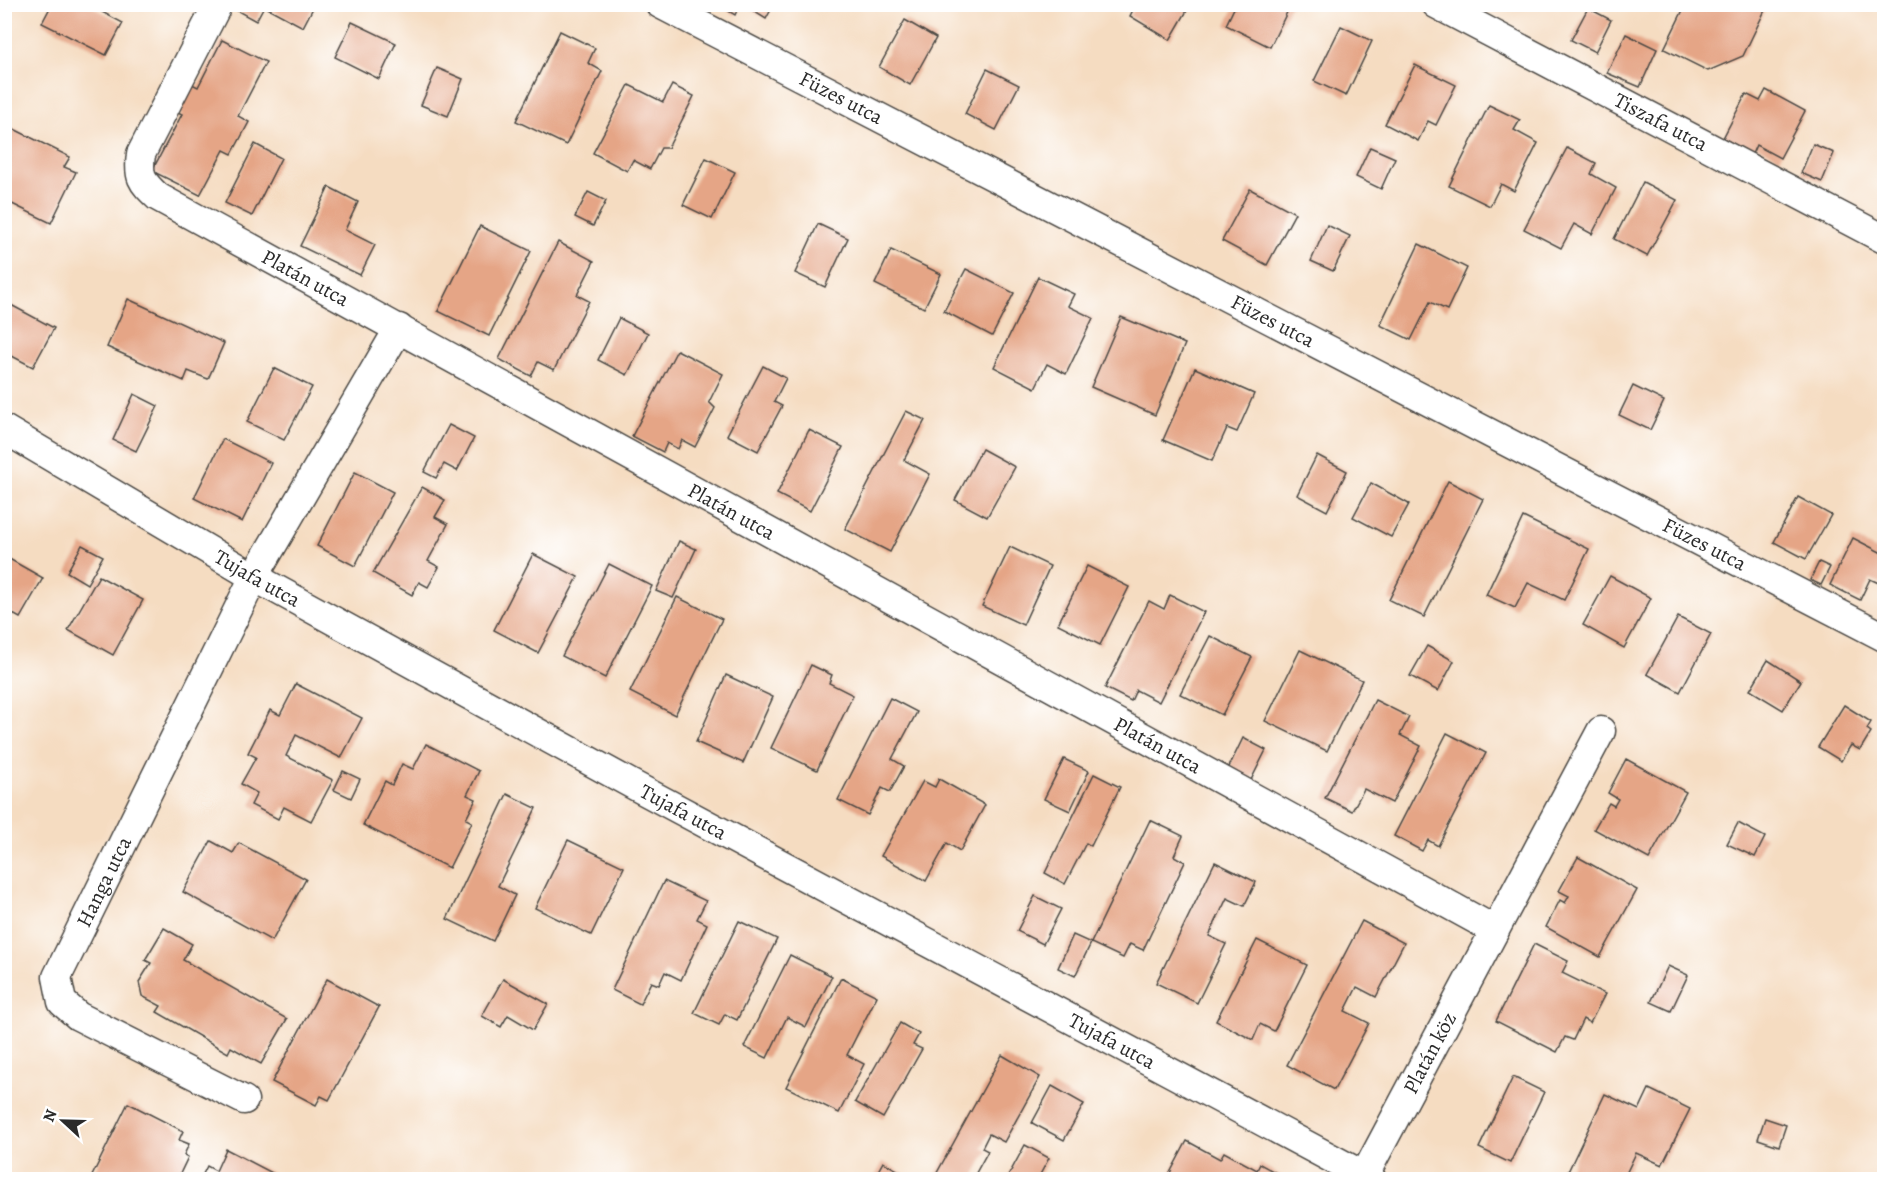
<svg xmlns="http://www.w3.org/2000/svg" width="1889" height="1184" font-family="Alegreya,serif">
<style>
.building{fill:#e5a586}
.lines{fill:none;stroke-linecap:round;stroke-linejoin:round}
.street-casing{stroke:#494642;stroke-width:31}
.street{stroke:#fff;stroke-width:28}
.labels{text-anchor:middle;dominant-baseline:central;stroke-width:6;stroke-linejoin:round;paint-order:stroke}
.street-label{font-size:21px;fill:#2b2b2b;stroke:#fff}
</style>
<rect width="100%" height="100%" fill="#fff"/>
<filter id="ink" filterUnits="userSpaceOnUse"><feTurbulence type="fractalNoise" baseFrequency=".0167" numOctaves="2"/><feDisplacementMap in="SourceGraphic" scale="12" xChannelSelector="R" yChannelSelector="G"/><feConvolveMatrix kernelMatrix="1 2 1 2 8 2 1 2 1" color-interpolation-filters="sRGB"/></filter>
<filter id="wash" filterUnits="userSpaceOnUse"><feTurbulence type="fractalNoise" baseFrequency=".008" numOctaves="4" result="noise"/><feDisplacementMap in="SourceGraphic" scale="24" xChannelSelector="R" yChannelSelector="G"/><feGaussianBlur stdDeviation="1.35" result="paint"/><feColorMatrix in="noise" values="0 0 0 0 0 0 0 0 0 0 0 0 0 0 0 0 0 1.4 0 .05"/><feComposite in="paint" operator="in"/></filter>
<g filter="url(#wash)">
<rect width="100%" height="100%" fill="#f5dcc1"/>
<g id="blocks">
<!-- building -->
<g class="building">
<polygon points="52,4 87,4 123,23 106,55 42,23"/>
<polygon points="236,4 315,4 303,27 264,6 256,21 234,9"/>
<polygon points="717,4 740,4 735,15"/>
<polygon points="742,4 774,4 766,19"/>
<polygon points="1136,4 1191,4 1170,40 1130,16"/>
<polygon points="1236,4 1291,4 1270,47 1226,25"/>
<polygon points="1686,4 1768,4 1743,56 1708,71 1664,49"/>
<polygon points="1588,8 1611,20 1595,52 1571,40"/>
<polygon points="905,20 936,38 910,85 879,67"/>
<polygon points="352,22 396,43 379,79 335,57"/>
<polygon points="1341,26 1372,41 1346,96 1314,81"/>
<polygon points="560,31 595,48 588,63 602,71 566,145 516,121"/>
<polygon points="1626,34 1657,49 1640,87 1607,73"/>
<polygon points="222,40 266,62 238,116 249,122 232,154 224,150 200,195 152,171 182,114 172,109 186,81 198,87"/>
<polygon points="1415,65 1456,85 1436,125 1428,121 1418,141 1385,124"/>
<polygon points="437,68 463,79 448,116 421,105"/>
<polygon points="987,69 1019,85 996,130 965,114"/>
<polygon points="629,85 663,102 672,85 694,96 668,148 661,148 650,169 633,160 627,171 593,153"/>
<polygon points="1766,90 1805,111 1780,158 1756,145 1752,154 1723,138 1746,94 1760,101"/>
<polygon points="1489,105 1520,120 1514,130 1538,143 1514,191 1501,184 1490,206 1449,186"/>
<polygon points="12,128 70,157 64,167 76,172 51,223 4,200 4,143"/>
<polygon points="255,144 281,158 252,216 225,203"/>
<polygon points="1813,144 1834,153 1822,182 1801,173"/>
<polygon points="1370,147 1395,158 1381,189 1356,177"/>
<polygon points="1567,148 1596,163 1591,174 1616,188 1592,234 1574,224 1561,248 1524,229"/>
<polygon points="706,158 735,172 712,219 683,205"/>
<polygon points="1643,182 1677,200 1647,256 1614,239"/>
<polygon points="329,187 358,202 345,230 375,245 360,275 300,246"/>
<polygon points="1250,189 1295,213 1267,265 1222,241"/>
<polygon points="588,192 606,201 593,226 575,217"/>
<polygon points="818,224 848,238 825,287 795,273"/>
<polygon points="1327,225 1350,236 1333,271 1311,261"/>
<polygon points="480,226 531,251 489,336 438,311"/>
<polygon points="558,242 594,261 577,295 589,301 554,370 538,362 531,376 499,359"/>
<polygon points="1419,244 1467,268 1447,310 1430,302 1411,340 1380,325"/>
<polygon points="891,250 941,274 924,308 875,284"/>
<polygon points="966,269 1014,293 992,336 944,311"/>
<polygon points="1038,277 1074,294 1068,306 1093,318 1066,374 1047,364 1035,388 994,367"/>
<polygon points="128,299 224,343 208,379 188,371 184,381 107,347"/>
<polygon points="11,305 54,328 33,367 4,352 4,318"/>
<polygon points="1121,317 1185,344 1155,415 1091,387"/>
<polygon points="619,318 648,333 627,375 598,360"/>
<polygon points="677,350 723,374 709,402 715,408 695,447 682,440 678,449 667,443 663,452 632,436"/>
<polygon points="763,366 786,378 774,402 782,406 758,451 727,435"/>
<polygon points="274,368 312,387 284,440 247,422"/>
<polygon points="1195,368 1254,394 1237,432 1227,428 1212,461 1163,440"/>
<polygon points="1633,386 1664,401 1650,430 1619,415"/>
<polygon points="134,394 158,406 136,451 113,440"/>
<polygon points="906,411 925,420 904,460 930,474 890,552 845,529"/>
<polygon points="449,425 474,438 457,471 444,464 436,478 424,472"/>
<polygon points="809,430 843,447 810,511 777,494"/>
<polygon points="223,439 271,463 242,522 194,498"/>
<polygon points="982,449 1015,467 987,517 955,500"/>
<polygon points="1317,455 1347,471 1327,511 1297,495"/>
<polygon points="355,472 393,492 355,566 317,546"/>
<polygon points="1448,481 1483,499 1424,617 1389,600"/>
<polygon points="1371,483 1409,504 1391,537 1353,517"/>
<polygon points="422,487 445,500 435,517 448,524 428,561 439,567 428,587 419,582 412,595 373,573"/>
<polygon points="1798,497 1831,515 1806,559 1774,542"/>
<polygon points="1523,517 1589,549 1564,600 1528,583 1515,608 1486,595"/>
<polygon points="1853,538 1884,554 1883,585 1870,579 1860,600 1830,585"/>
<polygon points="679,541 696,549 673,598 656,591"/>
<polygon points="82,545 103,556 87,584 67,572"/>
<polygon points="1010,547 1050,566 1023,625 982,606"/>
<polygon points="533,554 578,577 538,653 494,630"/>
<polygon points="4,556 43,578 20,618 4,609"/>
<polygon points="1819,562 1830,567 1821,585 1810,580"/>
<polygon points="609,564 652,586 605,678 562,656"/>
<polygon points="1087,566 1129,587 1100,645 1058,624"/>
<polygon points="99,576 143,600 113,655 68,630"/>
<polygon points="1610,576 1651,598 1624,648 1583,625"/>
<polygon points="1170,595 1204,612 1159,702 1136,690 1131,701 1105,688 1149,601 1164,609"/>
<polygon points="677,597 722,619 675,715 630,692"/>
<polygon points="1678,617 1711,634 1680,692 1647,674"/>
<polygon points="1210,636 1252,657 1222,715 1180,694"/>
<polygon points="1427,646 1454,661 1438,691 1410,676"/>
<polygon points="1300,650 1362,680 1327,751 1265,721"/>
<polygon points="1768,660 1801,681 1783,710 1750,690"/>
<polygon points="811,665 832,675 829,683 853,695 817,770 771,748"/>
<polygon points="726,675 773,697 743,763 696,742"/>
<polygon points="296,684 362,718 341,758 296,735 286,756 333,780 311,821 284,807 278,819 251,805 257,793 241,784 256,757 248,753 270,710 280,715"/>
<polygon points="890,698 917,712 892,759 904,766 890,792 882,788 868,815 838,800"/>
<polygon points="1375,700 1409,717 1400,735 1421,746 1392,803 1364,789 1352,811 1325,798"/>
<polygon points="1844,705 1871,722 1867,729 1871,732 1860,750 1851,745 1841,761 1818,747"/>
<polygon points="1447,733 1486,753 1438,846 1428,840 1422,851 1394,836"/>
<polygon points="1243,738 1266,750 1251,780 1228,769"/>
<polygon points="426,744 479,771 467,795 476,799 466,819 472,822 449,868 363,825 385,781 392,785 402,764 413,769"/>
<polygon points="1064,759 1089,771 1070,811 1044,799"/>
<polygon points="1626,759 1686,792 1649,859 1594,829 1609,803 1614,806 1618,799 1608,793"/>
<polygon points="343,771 360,779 351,798 334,790"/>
<polygon points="1094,774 1120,787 1091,846 1086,843 1065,884 1045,873"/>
<polygon points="939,779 985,805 960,851 947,843 926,881 881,856 923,781 935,787"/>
<polygon points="507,794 536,808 498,886 515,895 493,941 447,919"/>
<polygon points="1150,820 1183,836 1174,856 1185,862 1143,950 1130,944 1123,958 1091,943"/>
<polygon points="1738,823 1765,837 1755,857 1727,844"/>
<polygon points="568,840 624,867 591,935 535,908"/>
<polygon points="211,841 233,853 239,843 306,879 272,941 183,892"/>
<polygon points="1578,857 1637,890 1600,957 1546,927 1560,900 1565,903 1569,896 1559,891"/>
<polygon points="1215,862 1256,882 1244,906 1227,898 1209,936 1226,944 1197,1003 1156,983"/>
<polygon points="664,881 706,901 697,919 707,924 681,980 665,972 659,985 651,982 640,1004 612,990"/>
<polygon points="1035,896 1061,909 1043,944 1017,931"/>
<polygon points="739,921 777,939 737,1020 725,1014 719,1025 694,1013"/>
<polygon points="1362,921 1404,943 1376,997 1357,987 1345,1011 1369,1023 1334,1090 1287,1065"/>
<polygon points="164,928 192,944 183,960 287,1019 261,1064 231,1047 228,1053 157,1012 161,1006 142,996 139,982 151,963 145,960"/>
<polygon points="1073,935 1091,943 1075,976 1058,968"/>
<polygon points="1257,940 1307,965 1274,1031 1260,1024 1253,1040 1216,1021"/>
<polygon points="1534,944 1568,961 1562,973 1605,994 1590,1023 1583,1019 1573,1040 1565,1037 1557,1052 1496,1021"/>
<polygon points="790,955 832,976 806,1027 787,1017 767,1058 744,1047"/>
<polygon points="1668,966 1688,975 1671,1011 1651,1002"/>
<polygon points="841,978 877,996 847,1055 864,1064 839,1113 786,1087"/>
<polygon points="327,979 379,1007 329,1100 321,1096 316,1105 272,1082"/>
<polygon points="503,979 548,1004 533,1030 508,1015 501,1027 482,1016"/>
<polygon points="900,1023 919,1034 913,1045 922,1049 883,1118 855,1102"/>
<polygon points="1002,1055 1040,1077 1004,1142 989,1134 982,1148 988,1151 972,1180 933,1180"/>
<polygon points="1513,1077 1544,1092 1510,1163 1479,1148"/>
<polygon points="1052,1086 1084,1104 1064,1140 1032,1123"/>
<polygon points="1649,1089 1690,1109 1662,1165 1636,1153 1623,1180 1564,1180 1605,1094 1639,1110"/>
<polygon points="128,1103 183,1131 179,1140 189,1144 184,1155 188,1157 177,1180 90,1180"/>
<polygon points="1765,1118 1786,1125 1779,1146 1758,1139"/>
<polygon points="1187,1141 1220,1159 1224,1152 1257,1170 1260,1164 1289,1180 1182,1180 1170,1173"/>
<polygon points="1025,1145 1049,1158 1037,1180 1006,1180"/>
<polygon points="226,1149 280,1177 278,1180 200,1180 207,1166 216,1171"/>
<polygon points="883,1162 915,1180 873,1180"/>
</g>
</g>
</g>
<g filter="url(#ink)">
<use href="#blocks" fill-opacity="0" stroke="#494642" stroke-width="1.5"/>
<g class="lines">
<!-- street casing -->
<g class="street-casing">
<g id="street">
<path id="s1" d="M218 4 141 154C138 177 141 181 158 197L1495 930"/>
<path id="s2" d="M660 4 1884 637"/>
<path id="s3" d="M1436 4 1884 239"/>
<path id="s4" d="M4 429 254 577 637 787 1372 1180"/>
<path id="s5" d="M244 1100 78 1016 62 1002 57 977 254 577 399 328"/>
<path id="s6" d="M1362 1180 1601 731"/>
</g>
</g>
<!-- street -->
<use href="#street" class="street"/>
</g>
</g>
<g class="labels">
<!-- street labels -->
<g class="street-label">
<text stroke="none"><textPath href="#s2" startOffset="204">Füzes utca</textPath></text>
<text stroke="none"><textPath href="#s3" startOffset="254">Tiszafa utca</textPath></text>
<text stroke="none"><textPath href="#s1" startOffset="386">Platán utca</textPath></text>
<text stroke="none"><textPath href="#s2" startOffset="690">Füzes utca</textPath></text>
<text stroke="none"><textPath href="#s1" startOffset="872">Platán utca</textPath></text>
<text stroke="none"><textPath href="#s2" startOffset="1176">Füzes utca</textPath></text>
<text stroke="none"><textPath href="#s4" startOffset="294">Tujafa utca</textPath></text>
<text stroke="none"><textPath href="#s1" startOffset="1358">Platán utca</textPath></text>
<text stroke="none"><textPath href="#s4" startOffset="780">Tujafa utca</textPath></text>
<text stroke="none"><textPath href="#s5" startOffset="339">Hanga utca</textPath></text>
<text stroke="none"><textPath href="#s4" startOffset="1266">Tujafa utca</textPath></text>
<text stroke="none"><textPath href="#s6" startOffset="144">Platán köz</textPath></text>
</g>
</g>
<!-- margin -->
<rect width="1889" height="1184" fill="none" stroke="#fff" stroke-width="24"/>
<!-- north arrow -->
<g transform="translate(63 1121) rotate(292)" stroke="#ffffff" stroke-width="4.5" paint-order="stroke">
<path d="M0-4.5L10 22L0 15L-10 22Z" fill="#2b2b2b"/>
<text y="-9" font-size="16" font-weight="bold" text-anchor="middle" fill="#2b2b2b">N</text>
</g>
</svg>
